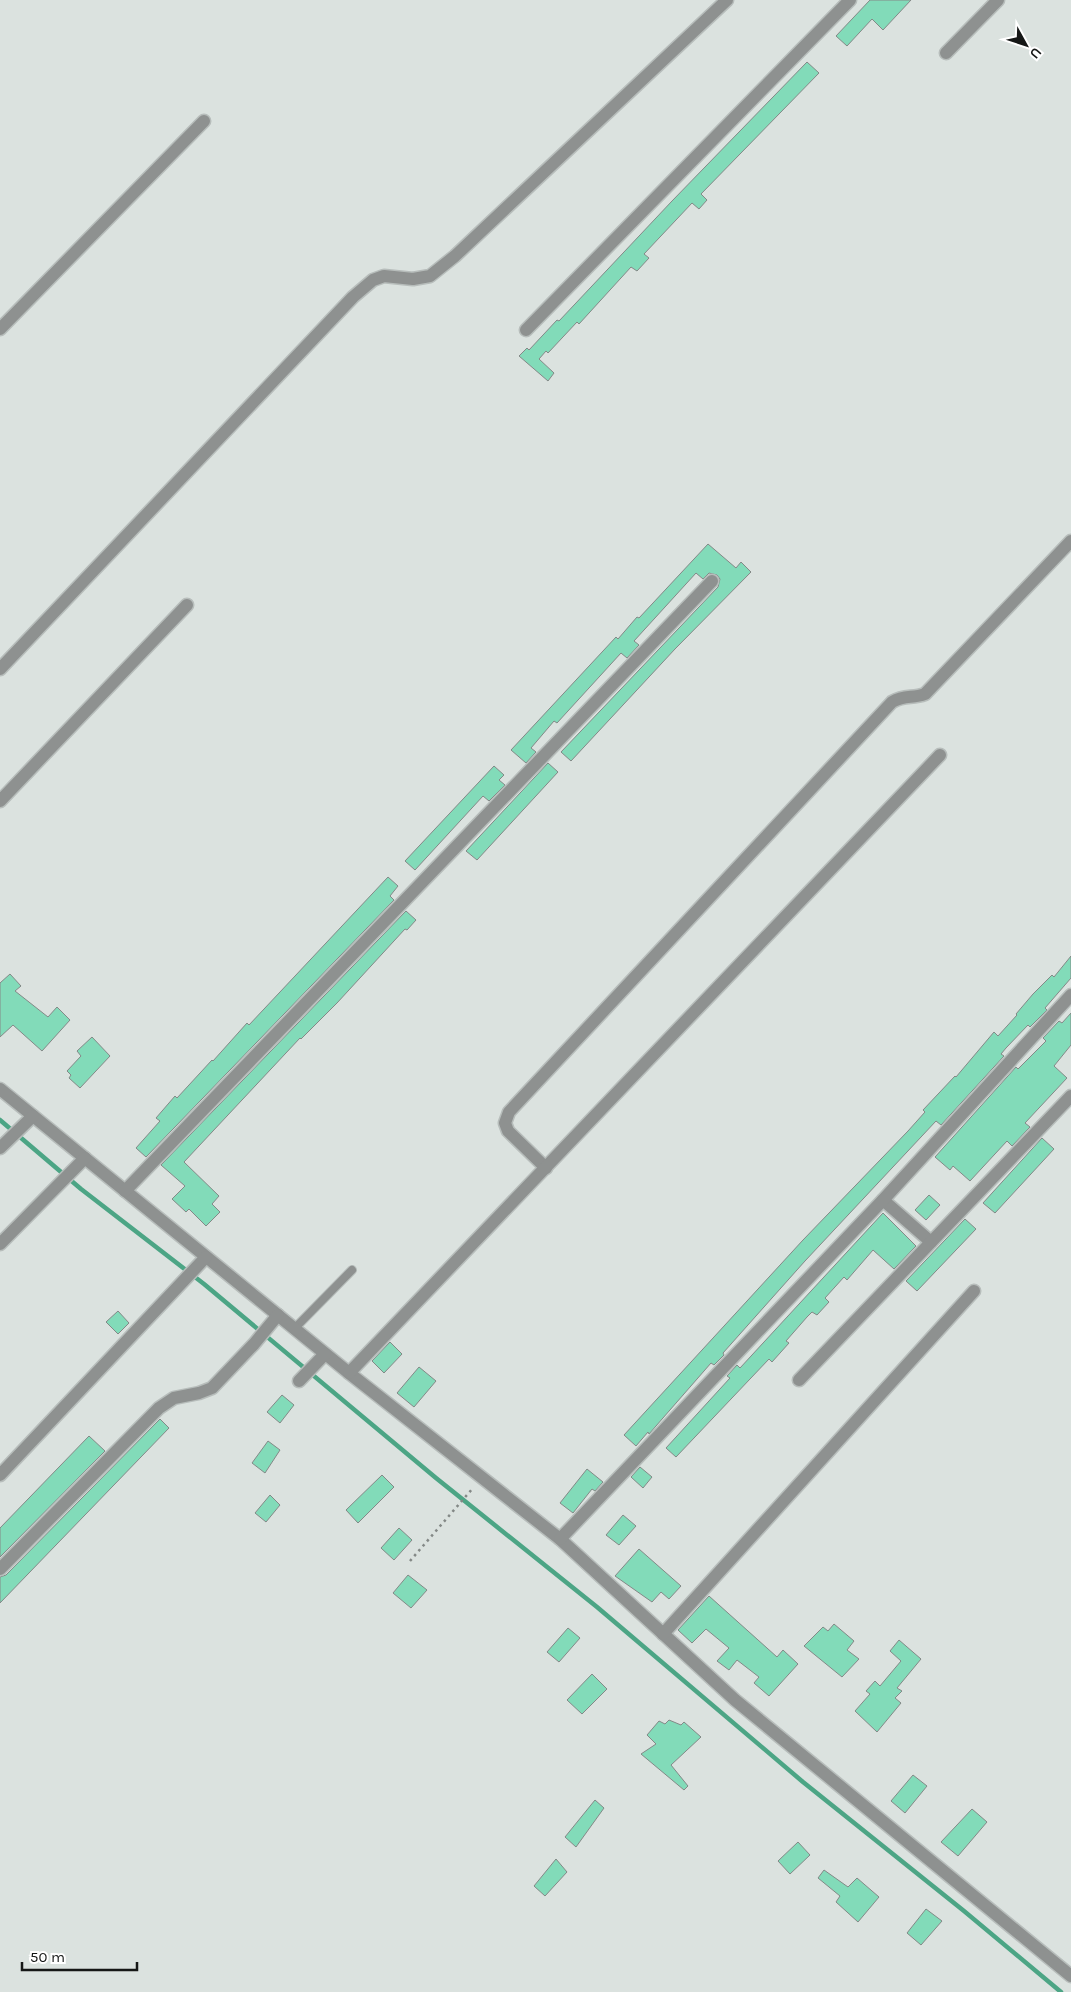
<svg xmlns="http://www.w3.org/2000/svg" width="1071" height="1992" font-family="Karla,sans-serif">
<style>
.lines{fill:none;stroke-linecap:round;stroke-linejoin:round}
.stream{stroke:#4ca585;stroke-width:4.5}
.building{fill:#82dbb9;stroke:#838987}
.lane-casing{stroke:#b7bdbb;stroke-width:10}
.street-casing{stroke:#b7bdbb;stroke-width:15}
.path{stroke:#838886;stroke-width:2.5;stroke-dasharray:2.5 4;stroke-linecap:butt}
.lane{stroke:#8e9190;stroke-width:8}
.street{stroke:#8e9190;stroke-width:12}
</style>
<rect width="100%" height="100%" fill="#dbe2df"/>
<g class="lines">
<!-- stream -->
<polyline class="stream" points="0,1120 81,1189 204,1284 436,1478 597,1607 803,1782 964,1911 1061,1992"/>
</g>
<!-- building -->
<g class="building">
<polygon points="870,0 911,0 883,30 872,19 847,46 836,36"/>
<polygon points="807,62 819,73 701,194 707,200 699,209 692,203 644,254 649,258 637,271 631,267 579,324 577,322 548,353 546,351 539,359 554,373 548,381 519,356 527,348 529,350 557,320 559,321 672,201"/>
<polygon points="708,544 736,568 741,562 751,572 675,649 571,761 561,752 718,587 720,579 717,575 709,573 703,579 696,573 634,641 639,645 627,658 621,653 557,723 554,721 531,748 536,752 526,763 511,750 616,637 618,639 637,617 639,618"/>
<polygon points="548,763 558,772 477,860 466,851"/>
<polygon points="494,766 504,775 499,780 505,785 489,801 483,796 415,870 405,861"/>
<polygon points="388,877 398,886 390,896 394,900 146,1157 136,1148 160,1121 156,1118 175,1096 177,1098 212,1060 213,1061 247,1023 249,1025"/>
<polygon points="406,911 416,920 407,930 405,929 337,1003 301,1039 300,1038 184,1162 219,1196 212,1204 220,1212 206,1226 189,1209 186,1212 172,1199 185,1186 161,1165"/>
<polygon points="1071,956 1071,978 1045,1008 1047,1010 1030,1027 1028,1025 1006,1048 1001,1054 1004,1056 941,1125 936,1121 805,1261 723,1353 724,1355 714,1365 711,1363 649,1434 648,1432 636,1446 624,1435 803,1240 908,1131 925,1112 923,1110 955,1076 956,1077 994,1032 998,1036 1017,1015 1016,1014 1033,994 1052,975 1054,977"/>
<polygon points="10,974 21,986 15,991 48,1017 57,1007 70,1020 42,1051 13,1025 0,1037 0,983"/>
<polygon points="1071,1013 1071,1045 1054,1066 1067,1078 1025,1123 1030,1127 1012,1146 1007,1141 970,1181 953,1166 950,1170 935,1157 1016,1067 1018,1069 1046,1041 1043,1038 1059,1021 1062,1023"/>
<polygon points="92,1037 110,1056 80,1088 69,1078 71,1075 67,1071 81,1056 77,1051"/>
<polygon points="1042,1138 1054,1149 995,1213 983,1203"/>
<polygon points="929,1195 940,1205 926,1220 915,1210"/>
<polygon points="883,1213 916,1246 894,1269 873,1250 847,1280 844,1277 825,1298 829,1302 817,1315 812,1312 807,1317 786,1341 789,1343 772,1362 769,1359 676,1457 666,1448 730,1378 727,1376 737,1365 740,1368"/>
<polygon points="965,1219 976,1229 917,1291 906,1281"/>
<polygon points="118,1311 129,1323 118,1334 106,1322"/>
<polygon points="390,1342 402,1354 384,1373 372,1361"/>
<polygon points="419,1367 436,1381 414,1407 397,1393"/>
<polygon points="282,1395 294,1405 280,1423 267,1412"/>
<polygon points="160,1419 169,1428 0,1603 0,1577 6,1575"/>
<polygon points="89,1436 105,1451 0,1557 0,1528"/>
<polygon points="268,1441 280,1450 265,1473 252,1463"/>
<polygon points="640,1467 652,1477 643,1488 631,1477"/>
<polygon points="587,1469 603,1482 595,1491 592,1489 573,1513 560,1503"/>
<polygon points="382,1475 394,1487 358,1523 346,1510"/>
<polygon points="270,1495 280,1505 266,1522 255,1513"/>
<polygon points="623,1515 636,1526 619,1545 606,1535"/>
<polygon points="399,1528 412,1540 394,1560 381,1548"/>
<polygon points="639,1549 681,1586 669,1599 661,1592 652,1602 615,1576"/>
<polygon points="408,1575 427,1590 411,1608 393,1593"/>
<polygon points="709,1596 777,1657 783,1650 798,1664 769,1696 754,1683 759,1677 737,1660 729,1670 717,1661 729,1648 706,1629 692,1643 678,1630"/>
<polygon points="834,1624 854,1641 847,1650 859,1659 842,1677 804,1646 823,1627 828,1631"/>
<polygon points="568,1628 580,1638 559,1662 547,1652"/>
<polygon points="899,1640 921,1659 897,1688 902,1691 895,1698 901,1703 877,1732 855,1711 870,1694 866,1691 875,1681 880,1686 901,1661 890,1651"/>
<polygon points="592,1674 607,1689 582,1714 567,1700"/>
<polygon points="669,1720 681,1725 684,1722 701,1737 671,1765 688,1786 684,1790 641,1754 656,1744 647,1735 659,1721 665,1724"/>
<polygon points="913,1775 927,1786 905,1813 891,1801"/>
<polygon points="595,1800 604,1808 576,1847 565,1837"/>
<polygon points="972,1809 987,1822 958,1856 941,1842"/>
<polygon points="798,1842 810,1855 790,1874 778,1861"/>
<polygon points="556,1859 567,1872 545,1896 534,1886"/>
<polygon points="824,1870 848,1887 857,1878 879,1897 858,1922 836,1902 840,1896 818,1878"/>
<polygon points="926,1909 942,1921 921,1945 907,1933"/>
</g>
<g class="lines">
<!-- lane casing -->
<g class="lane-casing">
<polyline id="lane" points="294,1329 352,1270"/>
</g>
<!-- street casing -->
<g class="street-casing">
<g id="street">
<polyline points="946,53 998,0"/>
<polyline points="0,329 204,121"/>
<polyline points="526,330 850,0"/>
<polyline points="0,669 353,297 373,280 384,276 413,279 430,276 455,256 727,0"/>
<polyline points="0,801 187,605"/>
<polyline points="0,1089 349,1373 560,1539 735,1700 1071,1976"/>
<polyline points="0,1148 33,1116"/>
<path d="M546 1168 508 1131 505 1123 509 1112 892 702C905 694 912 699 925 694L1071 541"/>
<polyline points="125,1191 712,581"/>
<polyline points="883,1200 931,1242"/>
<polyline points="0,1244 85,1158"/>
<polyline points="349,1373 940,755"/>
<polyline points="799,1380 1071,1096"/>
<polyline points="299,1381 325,1354"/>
<polyline points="0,1475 206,1257"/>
<polyline points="560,1539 883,1200 1071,995"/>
<polyline points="0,1569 159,1408 174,1398 199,1393 212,1388 254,1344 278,1315"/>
<polyline points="663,1634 974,1291"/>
</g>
</g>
<!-- path -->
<polyline class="path" points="410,1561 473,1488"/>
<!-- lane -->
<use href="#lane" class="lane"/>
<!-- street -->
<use href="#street" class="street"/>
</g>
<!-- north arrow -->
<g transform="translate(1026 45) rotate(130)" stroke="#ffffff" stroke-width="4" paint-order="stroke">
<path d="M0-4L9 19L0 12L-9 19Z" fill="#151716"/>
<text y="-8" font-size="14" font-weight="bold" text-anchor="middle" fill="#151716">U</text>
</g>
<!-- scale -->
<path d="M22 1962v8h115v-8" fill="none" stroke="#151716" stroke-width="2.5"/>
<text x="30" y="1962" font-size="15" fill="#151716" stroke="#ffffff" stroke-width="4" paint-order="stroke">50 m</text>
</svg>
